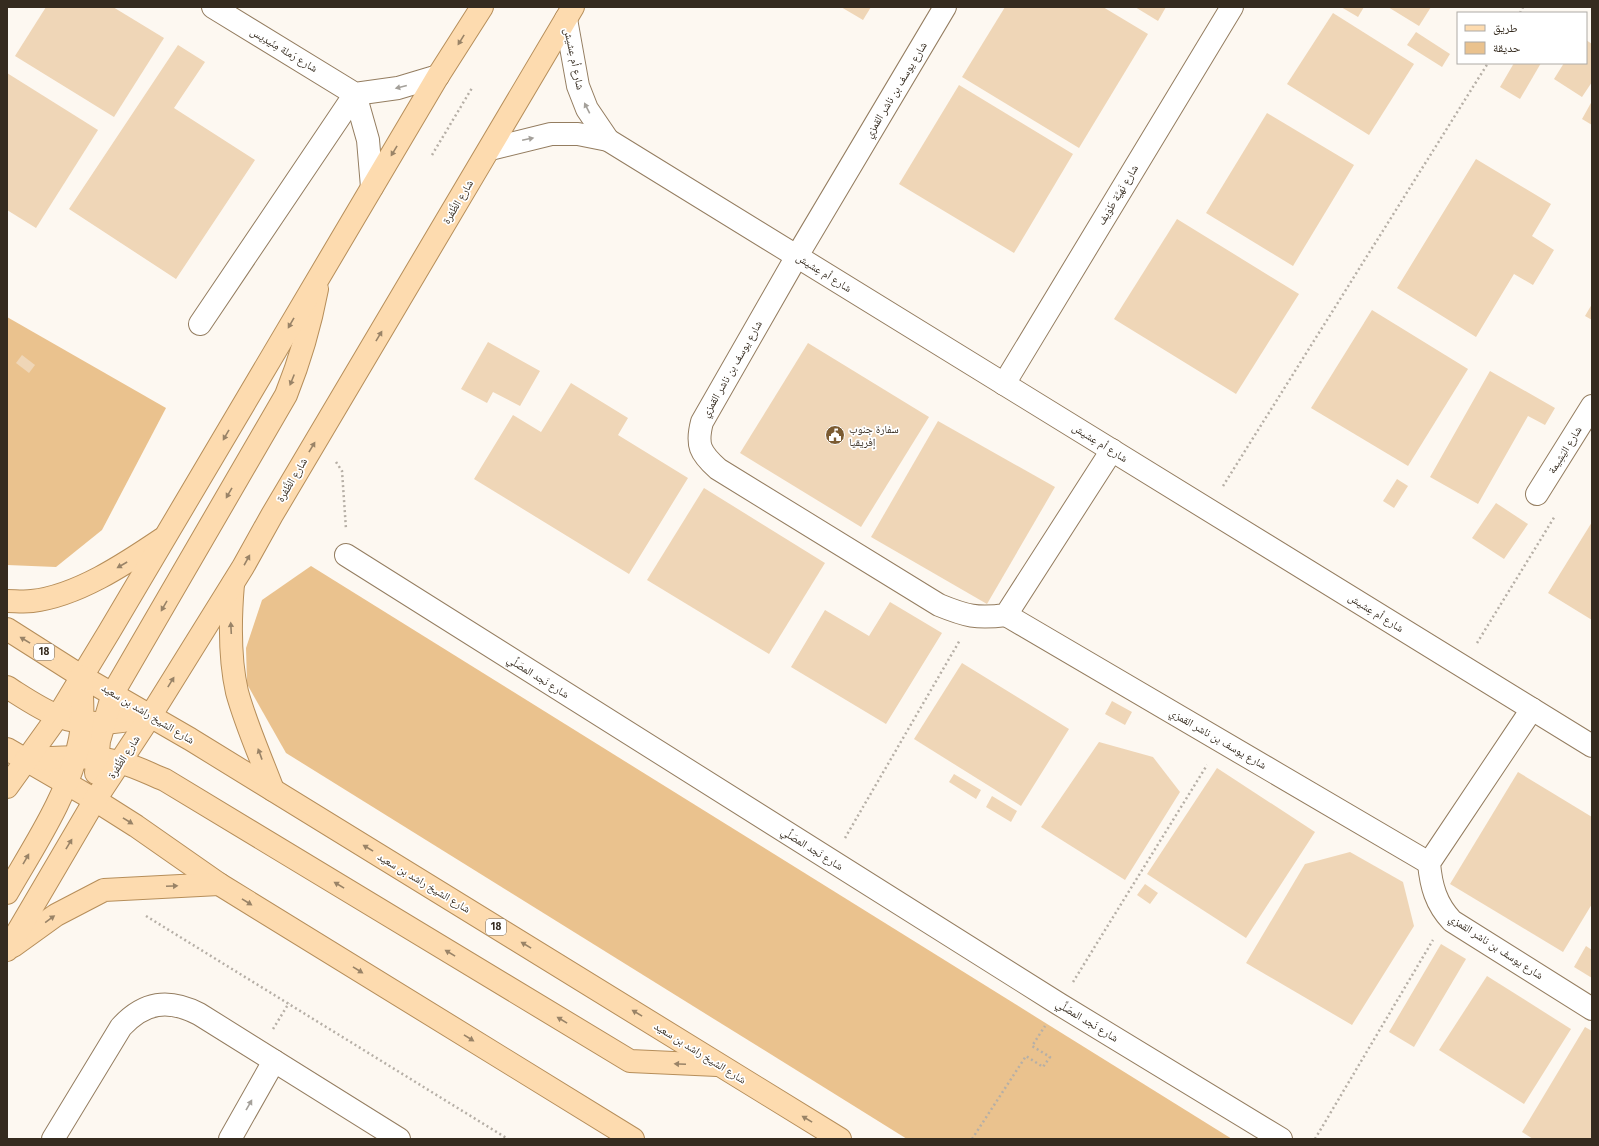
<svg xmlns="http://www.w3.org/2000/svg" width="1599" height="1146" font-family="'Fira Sans','Noto Naskh Arabic',sans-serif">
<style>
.green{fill:#eac28e}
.building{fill:#efd6b7}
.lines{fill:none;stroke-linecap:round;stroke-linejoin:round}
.minor-casing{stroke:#947d60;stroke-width:24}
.major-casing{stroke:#b68e5a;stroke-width:24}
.path{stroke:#b6afa6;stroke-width:2.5;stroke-dasharray:2 3;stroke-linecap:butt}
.minor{stroke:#fff;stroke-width:22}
.major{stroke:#fddbaf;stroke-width:22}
.oneway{fill:#998367}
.oneway2{fill:#a4a09a}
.labels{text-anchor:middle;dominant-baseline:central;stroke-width:3.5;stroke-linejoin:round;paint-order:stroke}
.shield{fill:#fff;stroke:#726b62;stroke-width:1}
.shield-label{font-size:10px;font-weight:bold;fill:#352b1f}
.street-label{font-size:11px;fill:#352b1f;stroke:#fff}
.poi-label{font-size:11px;fill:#352b1f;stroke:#fff;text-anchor:start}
</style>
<rect width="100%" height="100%" fill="#fdf8f1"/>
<!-- green -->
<g class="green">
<polygon points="7,317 166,408 102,530 56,567 7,565"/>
<polygon points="311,566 1232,1139 907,1139 286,753 247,684 246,648 262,600"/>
</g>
<!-- building -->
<g class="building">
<polygon points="46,7 113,7 164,38 114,117 15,56"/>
<polygon points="841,7 871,7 863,20"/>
<polygon points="1005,7 1103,7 1148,34 1079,148 962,77"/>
<polygon points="1135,7 1166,7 1158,21"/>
<polygon points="1341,7 1364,7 1358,17"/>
<polygon points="1388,7 1431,7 1419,26"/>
<polygon points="1333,13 1414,64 1369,135 1287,84"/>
<polygon points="1416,32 1450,54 1442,67 1407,45"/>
<polygon points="1586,40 1592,44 1592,82 1582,97 1554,79 1564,63 1586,63"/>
<polygon points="178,45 205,62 174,108 255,160 176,279 69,209"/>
<polygon points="1514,63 1541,63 1520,99 1500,87"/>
<polygon points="7,73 98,130 36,228 7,210"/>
<polygon points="959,85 1073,154 1014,253 899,184"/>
<polygon points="1592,101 1592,125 1582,119"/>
<polygon points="1267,113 1354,165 1293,266 1206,213"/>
<polygon points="1476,159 1551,204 1532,236 1554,250 1533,285 1514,274 1476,337 1397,288"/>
<polygon points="1177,219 1299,294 1236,394 1114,319"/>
<polygon points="1592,304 1592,320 1585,316"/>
<polygon points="1372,310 1468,369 1408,466 1311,408"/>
<polygon points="488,342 540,371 520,406 493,392 487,403 461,389"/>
<polygon points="808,343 929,417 861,527 740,453"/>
<polygon points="22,355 35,365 29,373 16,363"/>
<polygon points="1490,371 1555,408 1545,425 1528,416 1478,504 1430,477"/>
<polygon points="571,383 628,418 618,435 688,478 629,574 474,479 513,415 541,432"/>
<polygon points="938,421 1055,487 987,604 871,537"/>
<polygon points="1397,479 1408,486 1394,508 1383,501"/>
<polygon points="704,488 825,563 769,654 647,580"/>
<polygon points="1496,503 1528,524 1504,559 1472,538"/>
<polygon points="1592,522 1592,620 1548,593"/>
<polygon points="890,602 942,633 886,724 791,667 825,610 869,636"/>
<polygon points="962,663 1069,729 1021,806 914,739"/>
<polygon points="1112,701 1132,712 1125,725 1105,714"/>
<polygon points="1099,742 1153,757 1180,792 1125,880 1041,827"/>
<polygon points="1217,768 1315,832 1246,938 1147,874"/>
<polygon points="1518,772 1592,817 1592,904 1563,952 1450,884"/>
<polygon points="954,774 981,790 976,799 949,782"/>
<polygon points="992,796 1017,811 1011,822 986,807"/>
<polygon points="1350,852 1403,882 1414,926 1352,1025 1246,963 1305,864"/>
<polygon points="1145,884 1158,893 1150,904 1137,895"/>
<polygon points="1441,944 1466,959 1414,1047 1389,1032"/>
<polygon points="1586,946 1592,950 1592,978 1574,967"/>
<polygon points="1487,976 1571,1029 1524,1104 1439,1050"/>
<polygon points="1585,1027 1592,1031 1592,1139 1533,1139 1522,1132"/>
</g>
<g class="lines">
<!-- minor casing -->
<g class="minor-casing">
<g id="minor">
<polyline points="213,7 355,94 398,88 438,76"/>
<path d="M945 7 797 256 702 422C696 445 700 453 718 469L939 605C966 616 977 619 1006 615L1112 450"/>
<polyline points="566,19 578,86 587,109 608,140"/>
<polyline points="355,94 368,140 372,187"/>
<polyline points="490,149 551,134 578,134 608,140 1592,746"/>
<polyline points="200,324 355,94"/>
<polyline points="1004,384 1232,7"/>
<polyline points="1537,494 1592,406"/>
<polyline points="346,555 1059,1004 1281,1139"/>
<polyline points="1006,615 1429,863"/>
<path d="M1532 709 1429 863C1431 886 1436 904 1452 921L1592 1009"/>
<path d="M53 1139 121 1027C144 1002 168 998 199 1014L399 1139"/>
<polyline points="230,1139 274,1061"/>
</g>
</g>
<!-- major casing -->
<g class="major-casing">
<g id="major">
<path d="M233 584C230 619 229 657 237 692 246 725 261 758 273 790"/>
<path d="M7 601C15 601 24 602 32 601 77 596 125 564 162 539"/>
<polyline points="7,629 81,676 190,739 840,1139"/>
<path d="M7 687C23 697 40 709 58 716 87 728 121 723 151 715"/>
<polyline points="7,749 95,800 136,826 219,884 633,1139"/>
<path d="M25 760C56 757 89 755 119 762 135 766 150 774 165 780L630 1061 717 1065"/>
<path d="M96 773 99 741 113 693 286 395C300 360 310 326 317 289"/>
<polyline points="7,787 58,716 109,632 438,76 482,7"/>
<path d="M7 893C34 846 70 793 80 739 84 719 82 697 81 676"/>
<polyline points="13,946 56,915 104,890 219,884"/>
<polyline points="7,950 95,800 151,715 243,567 272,515 573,7"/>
</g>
</g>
<!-- path -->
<g class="path">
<polyline points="1520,13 1523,7"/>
<polyline points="432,155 472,88"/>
<polyline points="336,462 342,471 346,529"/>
<polyline points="1223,486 1488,63"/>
<polyline points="1477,643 1555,516"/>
<polyline points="845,838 960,640"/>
<polyline points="146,916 508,1139"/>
<polyline points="1073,982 1207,765"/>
<polyline points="273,1029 289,1003"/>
<polyline points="972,1139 1026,1056 1043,1067 1050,1057 1032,1046 1045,1026"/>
<polyline points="1315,1139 1433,940"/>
</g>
<!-- minor -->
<use href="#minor" class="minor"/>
<!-- major -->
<use href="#major" class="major"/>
</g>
<!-- one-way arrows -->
<defs><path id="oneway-solid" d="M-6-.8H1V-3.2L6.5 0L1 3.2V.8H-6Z"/></defs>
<g class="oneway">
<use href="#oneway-solid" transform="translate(461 40) rotate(122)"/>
<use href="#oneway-solid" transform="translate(394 151) rotate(121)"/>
<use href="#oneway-solid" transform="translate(291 323) rotate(120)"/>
<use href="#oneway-solid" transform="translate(379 336) rotate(-59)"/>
<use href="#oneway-solid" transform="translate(292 380) rotate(112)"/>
<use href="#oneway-solid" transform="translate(226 435) rotate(120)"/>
<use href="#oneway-solid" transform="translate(312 447) rotate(-59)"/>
<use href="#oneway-solid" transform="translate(229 493) rotate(120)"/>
<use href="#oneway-solid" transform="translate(247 560) rotate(-61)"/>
<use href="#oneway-solid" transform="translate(122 565) rotate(150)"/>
<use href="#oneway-solid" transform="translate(164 606) rotate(120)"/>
<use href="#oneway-solid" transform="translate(231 628) rotate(-93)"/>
<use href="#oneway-solid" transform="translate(25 640) rotate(-149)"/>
<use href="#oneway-solid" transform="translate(171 682) rotate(-58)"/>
<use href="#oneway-solid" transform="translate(260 754) rotate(-110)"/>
<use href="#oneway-solid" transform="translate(128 821) rotate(32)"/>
<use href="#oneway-solid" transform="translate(69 844) rotate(-59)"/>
<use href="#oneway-solid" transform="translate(368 848) rotate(-149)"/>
<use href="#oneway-solid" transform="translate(26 859) rotate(-60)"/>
<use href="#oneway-solid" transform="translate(339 885) rotate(-149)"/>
<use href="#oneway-solid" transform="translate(172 886) rotate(-3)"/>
<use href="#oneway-solid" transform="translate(247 902) rotate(32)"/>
<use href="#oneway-solid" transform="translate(50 919) rotate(-36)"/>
<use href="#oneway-solid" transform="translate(526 945) rotate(-149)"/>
<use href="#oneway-solid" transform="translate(450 953) rotate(-149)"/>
<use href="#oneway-solid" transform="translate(358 970) rotate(32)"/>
<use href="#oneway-solid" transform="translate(637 1013) rotate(-149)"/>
<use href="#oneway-solid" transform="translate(562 1020) rotate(-149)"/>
<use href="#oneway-solid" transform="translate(469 1038) rotate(32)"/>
<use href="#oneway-solid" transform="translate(680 1064) rotate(-177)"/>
<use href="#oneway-solid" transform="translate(807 1119) rotate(-149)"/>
</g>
<g class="oneway2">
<use href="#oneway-solid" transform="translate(401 87) rotate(166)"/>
<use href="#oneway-solid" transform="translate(587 108) rotate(-117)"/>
<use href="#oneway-solid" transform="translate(528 139) rotate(-12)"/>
<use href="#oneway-solid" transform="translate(249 1105) rotate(-60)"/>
</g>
<!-- icons -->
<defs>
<g id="civic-disc" transform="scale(1)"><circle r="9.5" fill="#7b5b31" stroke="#fff"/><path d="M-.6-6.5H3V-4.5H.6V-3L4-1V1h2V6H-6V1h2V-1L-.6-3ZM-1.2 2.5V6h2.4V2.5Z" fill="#fff"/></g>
</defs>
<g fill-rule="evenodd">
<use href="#civic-disc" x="835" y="435"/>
</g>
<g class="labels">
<!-- shield labels -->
<g class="shield">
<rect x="34" y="644" width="20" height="16" rx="3"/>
<rect x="486" y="919" width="20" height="16" rx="3"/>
</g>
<g class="shield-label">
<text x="44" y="652">18</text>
<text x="496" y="927">18</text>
</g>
<!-- street labels -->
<g class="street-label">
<text transform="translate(284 50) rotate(31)">شارع رَملة مِنَيدِيس</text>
<text transform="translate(574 59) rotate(78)">شارع أم عِشيش</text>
<text transform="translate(896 90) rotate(-59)">شارع يوسف بن ناشر القمزي</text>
<text transform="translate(1118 195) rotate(-59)">شارع نَهيَّة طَوَيف</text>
<text transform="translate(458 202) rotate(-59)">شارع الظَّفرة</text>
<text transform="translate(824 273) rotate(32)">شارع أم عِشيش</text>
<text transform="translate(732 369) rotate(-60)">شارع يوسف بن ناشر القمزي</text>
<text transform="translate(1100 443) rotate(32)">شارع أم عِشيش</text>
<text transform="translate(1565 450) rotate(-58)">شارع اليَشِيمة</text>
<text transform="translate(292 480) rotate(-59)">شارع الظَّفرة</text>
<text transform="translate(1376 613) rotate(32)">شارع أم عِشيش</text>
<text transform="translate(538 677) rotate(32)">شارع نَجد المصَلِّي</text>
<text transform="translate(148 714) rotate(31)">شارع الشيخ راشد بن سعيد</text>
<text transform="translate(1218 739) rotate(30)">شارع يوسف بن ناشر القمزي</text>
<text transform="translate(124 757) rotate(-57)">شارع الظَّفرة</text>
<text transform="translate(812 849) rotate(32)">شارع نَجد المصَلِّي</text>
<text transform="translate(424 883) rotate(31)">شارع الشيخ راشد بن سعيد</text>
<text transform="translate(1496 947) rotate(33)">شارع يوسف بن ناشر القمزي</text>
<text transform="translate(1087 1021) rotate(31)">شارع نَجد المصَلِّي</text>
<text transform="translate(700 1053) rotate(32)">شارع الشيخ راشد بن سعيد</text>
</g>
<!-- poi labels -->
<g class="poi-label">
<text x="849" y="429">سفارة جنوب<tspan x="849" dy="13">إفريقيا</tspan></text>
</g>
</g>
<!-- border -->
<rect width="1599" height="1146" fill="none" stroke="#352b1f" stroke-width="16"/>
<!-- legend -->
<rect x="1457" y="12" width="130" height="52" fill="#ffffff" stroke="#aeaaa5"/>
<rect x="1465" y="25" width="20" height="6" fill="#fddbaf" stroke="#aeaaa5"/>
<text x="1493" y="32" font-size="12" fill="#352b1f">طريق</text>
<rect x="1465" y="42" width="20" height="12" fill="#eac28e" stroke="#aeaaa5"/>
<text x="1493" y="52" font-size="12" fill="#352b1f">حديقة</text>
</svg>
